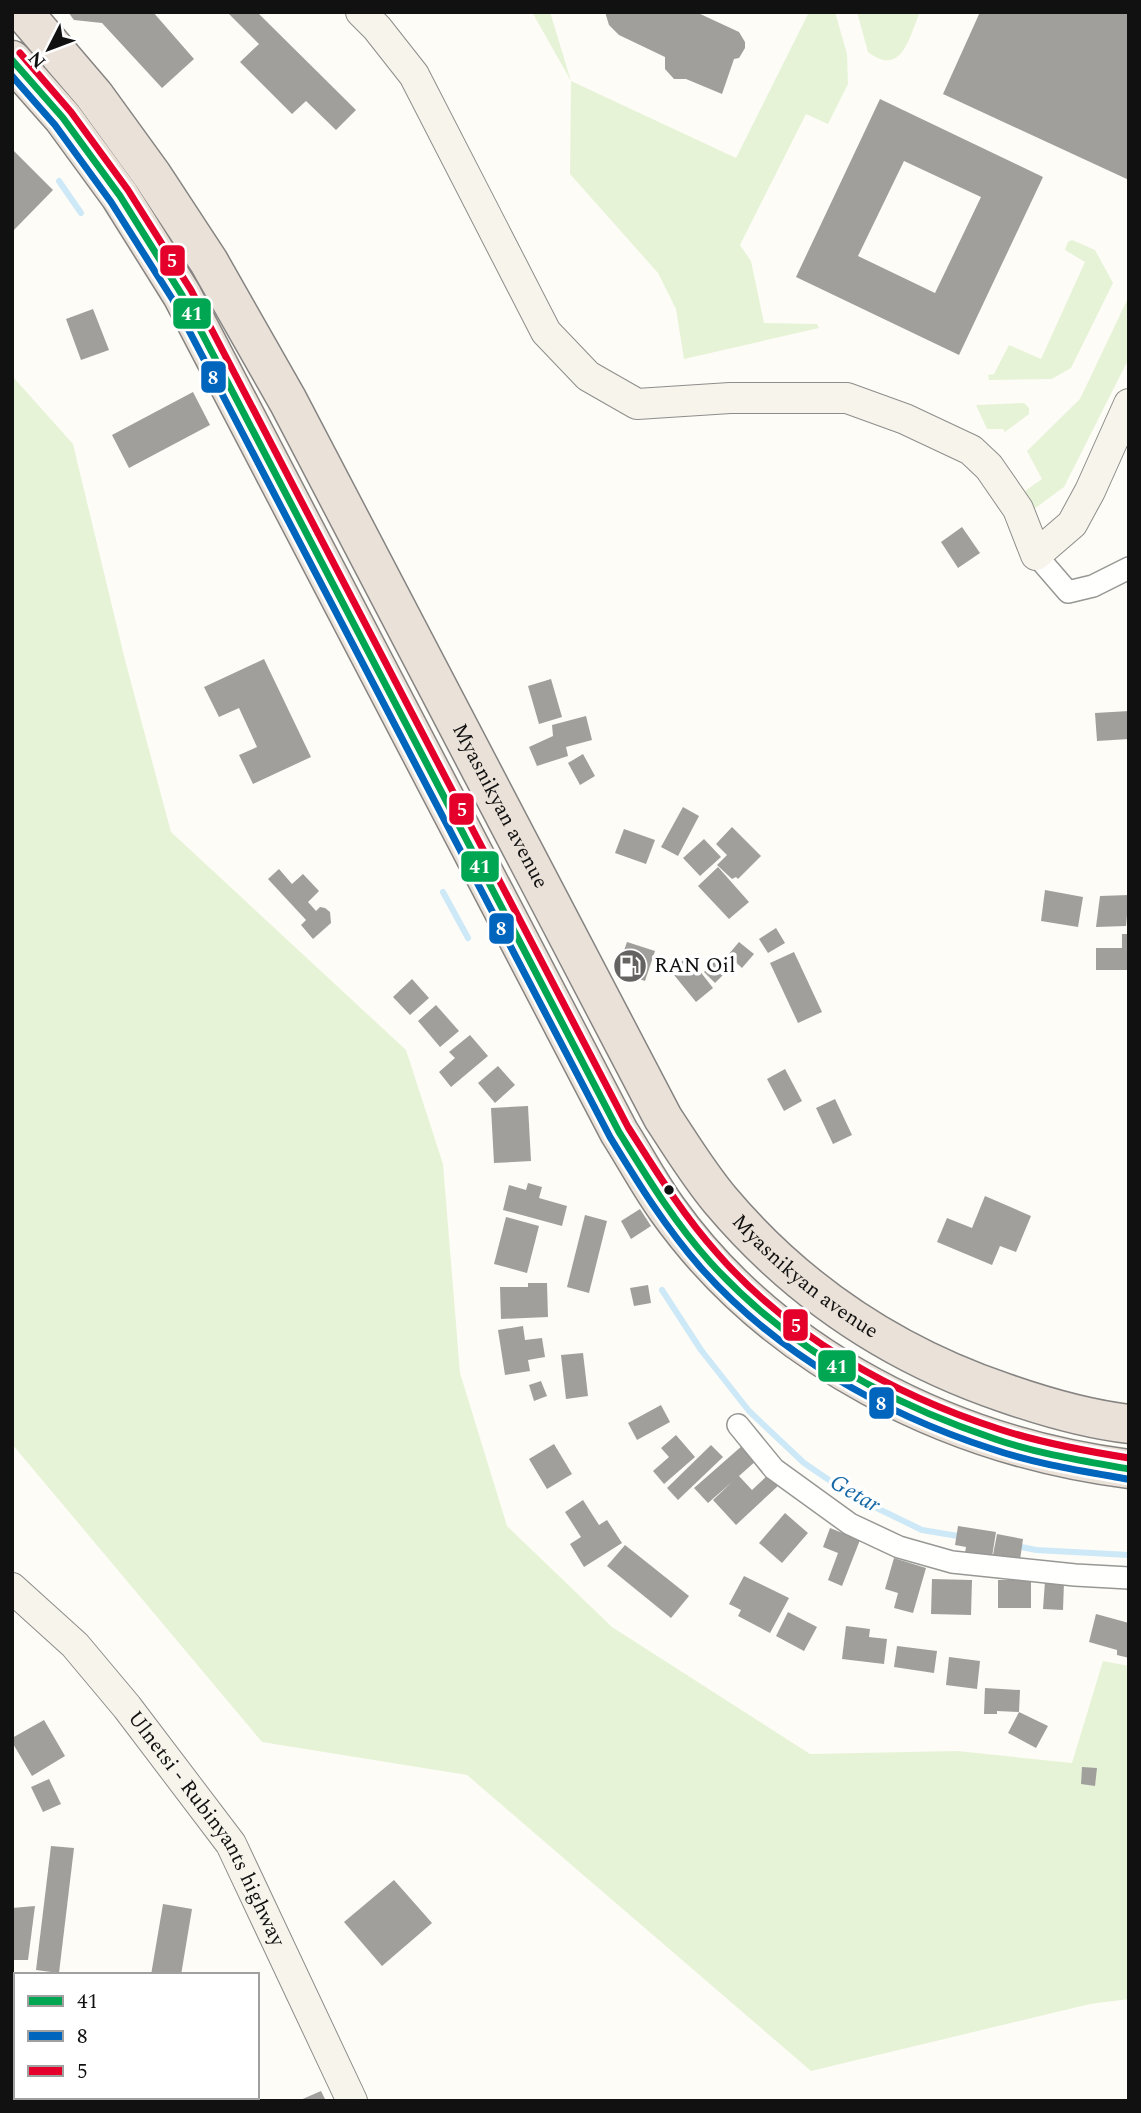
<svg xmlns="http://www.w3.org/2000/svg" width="1141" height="2113" font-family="Spectral,serif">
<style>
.green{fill:#e7f3d7}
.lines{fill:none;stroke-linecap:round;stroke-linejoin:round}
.stream{stroke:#cde8f7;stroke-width:6}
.building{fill:#a19f9c;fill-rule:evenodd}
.street-casing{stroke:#979795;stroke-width:24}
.secondary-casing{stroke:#8e8d8b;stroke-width:32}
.highway-casing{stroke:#858482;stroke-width:41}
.street{stroke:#fffffe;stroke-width:21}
.secondary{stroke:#f6f4eb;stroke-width:30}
.highway{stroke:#eae1d8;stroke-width:38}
.bus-1-casing{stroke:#fff;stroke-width:12}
.bus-2-casing{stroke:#fff;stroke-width:12}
.bus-3-casing{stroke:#fff;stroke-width:12}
.bus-1{stroke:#00a651;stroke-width:7}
.bus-2{stroke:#0065bd;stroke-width:7}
.bus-3{stroke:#e4002b;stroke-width:7}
.bus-dot{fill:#111;stroke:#fff;stroke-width:2.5}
.labels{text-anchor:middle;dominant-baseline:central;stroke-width:7;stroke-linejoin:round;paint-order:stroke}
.street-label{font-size:21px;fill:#111;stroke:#fff}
.poi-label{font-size:21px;fill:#111;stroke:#fff;text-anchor:start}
.water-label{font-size:23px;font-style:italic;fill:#1768a6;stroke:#fff}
.line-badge{stroke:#fff;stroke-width:2.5}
.badge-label{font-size:19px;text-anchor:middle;font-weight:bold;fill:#fff}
</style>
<rect width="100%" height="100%" fill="#fdfcf7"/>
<!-- green -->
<g class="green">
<polygon points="532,12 550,12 571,81 736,158 809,12 835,12 847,54 848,84 828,124 806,114 740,245 751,261 764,323 817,324 819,328 684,359 676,309 658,273 570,174 571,81"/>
<path d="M857 12H920C909 37 902 78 868 52Z"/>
<polygon points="1072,240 1095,250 1113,283 1071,368 1052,379 989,380 988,375 994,374 1009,345 1041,359 1085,262 1065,250 1068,242"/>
<polygon points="1129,296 1129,358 1064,487 1034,509 1025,491 1042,479 1027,451 1080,399"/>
<polygon points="12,370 14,378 73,444 125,660 171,832 406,1050 443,1164 460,1373 507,1526 612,1627 810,1754 957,1751 1072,1763 1103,1661 1129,1666 1129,1999 1090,2004 811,2071 467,1775 262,1742 12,1444"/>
<polygon points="1024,403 1029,408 1029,414 1005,432 1003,429 987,429 976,405"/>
</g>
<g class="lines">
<!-- stream -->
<g class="stream">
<polyline points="59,181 81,213"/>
<polyline points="443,892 468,938"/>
<polyline points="662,1290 701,1350 749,1411 804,1463 854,1497 922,1530 964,1537"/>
<polyline points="1016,1546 1036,1550 1129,1555"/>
</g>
</g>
<!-- building -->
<g class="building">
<polygon points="68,12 153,12 194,59 162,88 102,23 74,20"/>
<polygon points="227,12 257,12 356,110 336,130 306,101 292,114 240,62 259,44"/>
<polygon points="605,12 696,12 739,32 745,42 745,48 739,58 734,59 722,94 686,79 674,79 665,69 665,57 619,35 609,25"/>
<polygon points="980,12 1129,12 1129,180 943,94"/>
<path d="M880 99 1043 177 959 355 796 277ZM904 161 981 197 935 293 858 256Z"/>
<polygon points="12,149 53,190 12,232"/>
<polygon points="93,309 109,350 81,360 66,319"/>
<polygon points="193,392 210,425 129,468 112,435"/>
<polygon points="962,527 980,553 958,568 941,542"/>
<polygon points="264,659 311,757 253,784 239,755 257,747 239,708 219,717 204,687"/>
<polygon points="551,679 562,717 539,724 528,686"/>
<polygon points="1129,711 1129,739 1097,741 1095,713"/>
<polygon points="586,716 592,740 566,747 568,756 537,766 529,747 553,736 552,725"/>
<polygon points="583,754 595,776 580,785 568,763"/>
<polygon points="683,807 699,816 678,856 661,847"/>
<polygon points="732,827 761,856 738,879 736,877 732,879 717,865 727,855 716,844"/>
<polygon points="624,829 655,840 646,864 615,853"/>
<polygon points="704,839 721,857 700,876 683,858"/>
<polygon points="718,867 749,902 729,919 698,886"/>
<polygon points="279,869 292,884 303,874 319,891 308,902 316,911 320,907 325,908 330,912 331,923 313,939 301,925 306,920 268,879"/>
<polygon points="1045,890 1083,897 1078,927 1041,921"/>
<polygon points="1129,895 1126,926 1096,927 1100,896"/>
<polygon points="776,928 785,943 768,953 759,939"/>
<polygon points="1122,934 1129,934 1129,970 1096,970 1096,948 1122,948"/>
<polygon points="627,942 655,951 645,981 617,971"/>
<polygon points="739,942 754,954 742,968 728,955"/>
<polygon points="794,952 822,1012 798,1023 770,963"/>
<polygon points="688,956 713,988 696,1002 670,970"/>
<polygon points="714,961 726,972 715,983 704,972"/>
<polygon points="412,979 429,998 410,1015 393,997"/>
<polygon points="436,1005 459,1031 440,1047 418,1021"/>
<polygon points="470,1035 488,1056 451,1087 439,1072 455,1058 449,1052"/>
<polygon points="498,1066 515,1085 495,1103 478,1083"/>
<polygon points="785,1069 802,1101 784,1111 767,1079"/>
<polygon points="835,1099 852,1135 833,1144 816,1108"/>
<polygon points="528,1106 531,1161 494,1163 491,1108"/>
<polygon points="528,1183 542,1187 539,1198 567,1206 562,1226 503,1210 509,1185 526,1190"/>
<polygon points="985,1196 1031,1216 1016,1252 1000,1246 992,1265 937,1242 947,1218 972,1228"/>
<polygon points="640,1209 651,1226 631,1239 621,1221"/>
<polygon points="585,1215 607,1221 589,1293 567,1287"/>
<polygon points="506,1217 539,1226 527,1273 494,1264"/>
<polygon points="528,1283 547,1283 548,1317 501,1319 500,1287 528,1287"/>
<polygon points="648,1285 651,1303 634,1306 630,1288"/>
<polygon points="523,1326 525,1340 542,1338 545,1357 528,1360 530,1371 505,1375 498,1330"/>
<polygon points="583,1353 588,1396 566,1399 561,1355"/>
<polygon points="541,1381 547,1396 534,1401 529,1385"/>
<polygon points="661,1405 670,1422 637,1440 628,1423"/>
<polygon points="676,1435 695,1457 664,1484 653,1471 669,1457 661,1448"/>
<polygon points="554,1444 572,1474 547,1489 529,1459"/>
<polygon points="711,1445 723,1457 678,1500 667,1488"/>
<polygon points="743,1445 757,1460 739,1476 752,1490 769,1474 779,1485 736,1525 713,1500 732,1482 708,1503 694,1488"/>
<polygon points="583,1500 599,1525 607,1520 622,1543 584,1567 570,1544 581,1537 565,1512"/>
<polygon points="785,1513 808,1533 782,1563 759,1543"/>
<polygon points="958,1526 996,1532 992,1557 965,1553 966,1547 955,1545"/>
<polygon points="830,1528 860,1540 842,1586 828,1580 838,1553 823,1547"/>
<polygon points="997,1534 1023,1539 1020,1560 993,1555"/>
<polygon points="625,1545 689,1596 671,1618 607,1566"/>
<polygon points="894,1558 926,1568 913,1613 894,1608 898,1593 885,1589"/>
<polygon points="744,1576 789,1598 770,1633 738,1616 741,1610 729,1604"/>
<polygon points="932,1579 972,1580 971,1615 931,1614"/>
<rect x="998" y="1580" width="33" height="28"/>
<polygon points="1045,1581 1064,1582 1063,1610 1043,1609"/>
<polygon points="788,1612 817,1627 804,1651 776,1636"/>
<polygon points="1096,1614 1129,1623 1129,1658 1117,1655 1117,1650 1089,1642"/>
<polygon points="846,1626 870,1629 869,1637 887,1639 884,1664 842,1659"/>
<polygon points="897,1646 937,1651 934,1673 894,1667"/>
<polygon points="949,1657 980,1661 977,1689 946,1685"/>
<polygon points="985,1688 1020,1690 1019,1712 1048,1726 1036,1748 1008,1733 1019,1712 997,1711 997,1714 984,1714"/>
<polygon points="44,1720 65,1756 32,1776 12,1742 12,1738"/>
<polygon points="1082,1767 1097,1768 1095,1786 1081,1784"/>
<polygon points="49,1779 61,1804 43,1812 31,1787"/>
<polygon points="51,1846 74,1848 59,1973 36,1970"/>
<polygon points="394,1880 432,1923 382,1966 344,1922"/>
<polygon points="163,1904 192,1909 181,1975 151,1975"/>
<polygon points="35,1906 28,1960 12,1960 12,1908"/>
<rect x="12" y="1976" width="4" height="67"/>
<polygon points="321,2091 326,2101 298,2101"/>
<polygon points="12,2096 47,2097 47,2101 12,2101"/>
</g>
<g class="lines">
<!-- street casing -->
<g class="street-casing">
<g id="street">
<polyline points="1036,555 1068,592 1093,586 1129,568"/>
<polyline points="738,1425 774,1469 850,1524 899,1547 952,1562 1075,1575 1129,1578"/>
</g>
</g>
<!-- secondary casing -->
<g class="secondary-casing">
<g id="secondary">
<polyline points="361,12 377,28 414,75 546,332 588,376 637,404 730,398 847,398 905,419 971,450 989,467 1018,509 1036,555 1072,524 1090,491 1129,404"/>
<path id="s1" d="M12 1588 75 1645 127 1707 231 1844 352 2101"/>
</g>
</g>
<!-- highway casing -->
<g class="highway-casing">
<g id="highway">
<path id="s2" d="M23 12 94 95 152 175 209 262 288 401 663 1118C681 1145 699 1175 721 1201 797 1291 893 1355 1005 1393 1045 1407 1086 1419 1129 1424"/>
<path d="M12 60 63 118 120 196 182 295 619 1132C635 1157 649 1184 667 1209 773 1358 950 1446 1129 1469"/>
</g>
</g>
<!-- street -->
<use href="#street" class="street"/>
<!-- secondary -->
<use href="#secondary" class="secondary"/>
<!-- highway -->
<use href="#highway" class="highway"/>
<!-- bus-1 casing -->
<g class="bus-1-casing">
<path id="bus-1" d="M12 60 63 118 120 196 182 295 619 1132C647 1177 674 1222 710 1262 786 1346 888 1403 995 1439 1038 1454 1084 1461 1129 1469"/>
</g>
<!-- bus-2 casing -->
<g class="bus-2-casing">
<path id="bus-2" d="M12 76 55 125 111 202 173 300 610 1137C638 1183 665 1227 701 1268 777 1354 884 1414 992 1449 1036 1464 1082 1471 1127 1479"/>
</g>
<!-- bus-3 casing -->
<g class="bus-3-casing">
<path id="bus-3" d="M20 53 71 112 128 190 191 290 628 1127C656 1171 682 1214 717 1253 790 1337 894 1395 999 1429 1041 1443 1085 1451 1129 1458"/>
</g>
<!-- bus-1 -->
<use href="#bus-1" class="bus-1"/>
<!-- bus-2 -->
<use href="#bus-2" class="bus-2"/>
<!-- bus-3 -->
<use href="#bus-3" class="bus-3"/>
</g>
<!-- icons -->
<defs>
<g id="fuel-disc" transform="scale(1.75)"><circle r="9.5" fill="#646362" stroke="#fff"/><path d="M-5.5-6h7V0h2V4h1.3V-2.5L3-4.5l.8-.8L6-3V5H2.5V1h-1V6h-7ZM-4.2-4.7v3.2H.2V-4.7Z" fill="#fff"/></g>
</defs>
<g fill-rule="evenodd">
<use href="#fuel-disc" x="630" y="966"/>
</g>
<!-- markers -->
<circle class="bus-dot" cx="669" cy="1190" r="6"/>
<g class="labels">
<!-- street labels -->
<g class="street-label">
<text stroke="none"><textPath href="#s2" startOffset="929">Myasnikyan avenue</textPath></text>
<text stroke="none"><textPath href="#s2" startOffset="1496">Myasnikyan avenue</textPath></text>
<text stroke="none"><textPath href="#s1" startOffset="312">Ulnetsi - Rubinyants highway</textPath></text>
</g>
<!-- poi labels -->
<g class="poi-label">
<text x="654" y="966">RAN Oil</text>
</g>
<!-- water labels -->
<g class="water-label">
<text transform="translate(855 1494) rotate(30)">Getar</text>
</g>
</g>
<g class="line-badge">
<rect x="159" y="244" width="27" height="33" rx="7" fill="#e4002b"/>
<rect x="172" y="297" width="40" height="33" rx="7" fill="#00a651"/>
<rect x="200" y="360" width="27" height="34" rx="7" fill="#0065bd"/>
<rect x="448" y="792" width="27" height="34" rx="7" fill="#e4002b"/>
<rect x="460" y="850" width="40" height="33" rx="7" fill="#00a651"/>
<rect x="488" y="912" width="27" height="33" rx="7" fill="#0065bd"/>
<rect x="782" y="1308" width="27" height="34" rx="7" fill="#e4002b"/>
<rect x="817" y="1349" width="40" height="34" rx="7" fill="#00a651"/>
<rect x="868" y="1386" width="27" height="34" rx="7" fill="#0065bd"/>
</g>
<g class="badge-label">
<text x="172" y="267">5</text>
<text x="192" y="320">41</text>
<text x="213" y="384">8</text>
<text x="462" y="816">5</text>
<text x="480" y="873">41</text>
<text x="501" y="935">8</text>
<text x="796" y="1332">5</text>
<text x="837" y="1373">41</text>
<text x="881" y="1410">8</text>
</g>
<!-- border -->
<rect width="1141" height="2113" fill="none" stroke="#111111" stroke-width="28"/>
<!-- legend -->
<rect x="14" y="1973" width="245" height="126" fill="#ffffff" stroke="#a0a0a0" stroke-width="2"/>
<rect x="28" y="1996" width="35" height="10" fill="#00a651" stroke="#a0a0a0" stroke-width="2"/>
<text x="77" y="2008" font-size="21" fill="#111111">41</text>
<rect x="28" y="2031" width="35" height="10" fill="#0065bd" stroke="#a0a0a0" stroke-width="2"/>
<text x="77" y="2043" font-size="21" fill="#111111">8</text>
<rect x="28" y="2066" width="35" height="10" fill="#e4002b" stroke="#a0a0a0" stroke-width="2"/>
<text x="77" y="2078" font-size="21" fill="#111111">5</text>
<!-- north arrow -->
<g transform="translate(49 49) rotate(228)" stroke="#ffffff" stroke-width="5" paint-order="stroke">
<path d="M0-5L12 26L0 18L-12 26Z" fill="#111111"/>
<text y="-10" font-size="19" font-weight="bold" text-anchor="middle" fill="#111111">N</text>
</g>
</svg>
